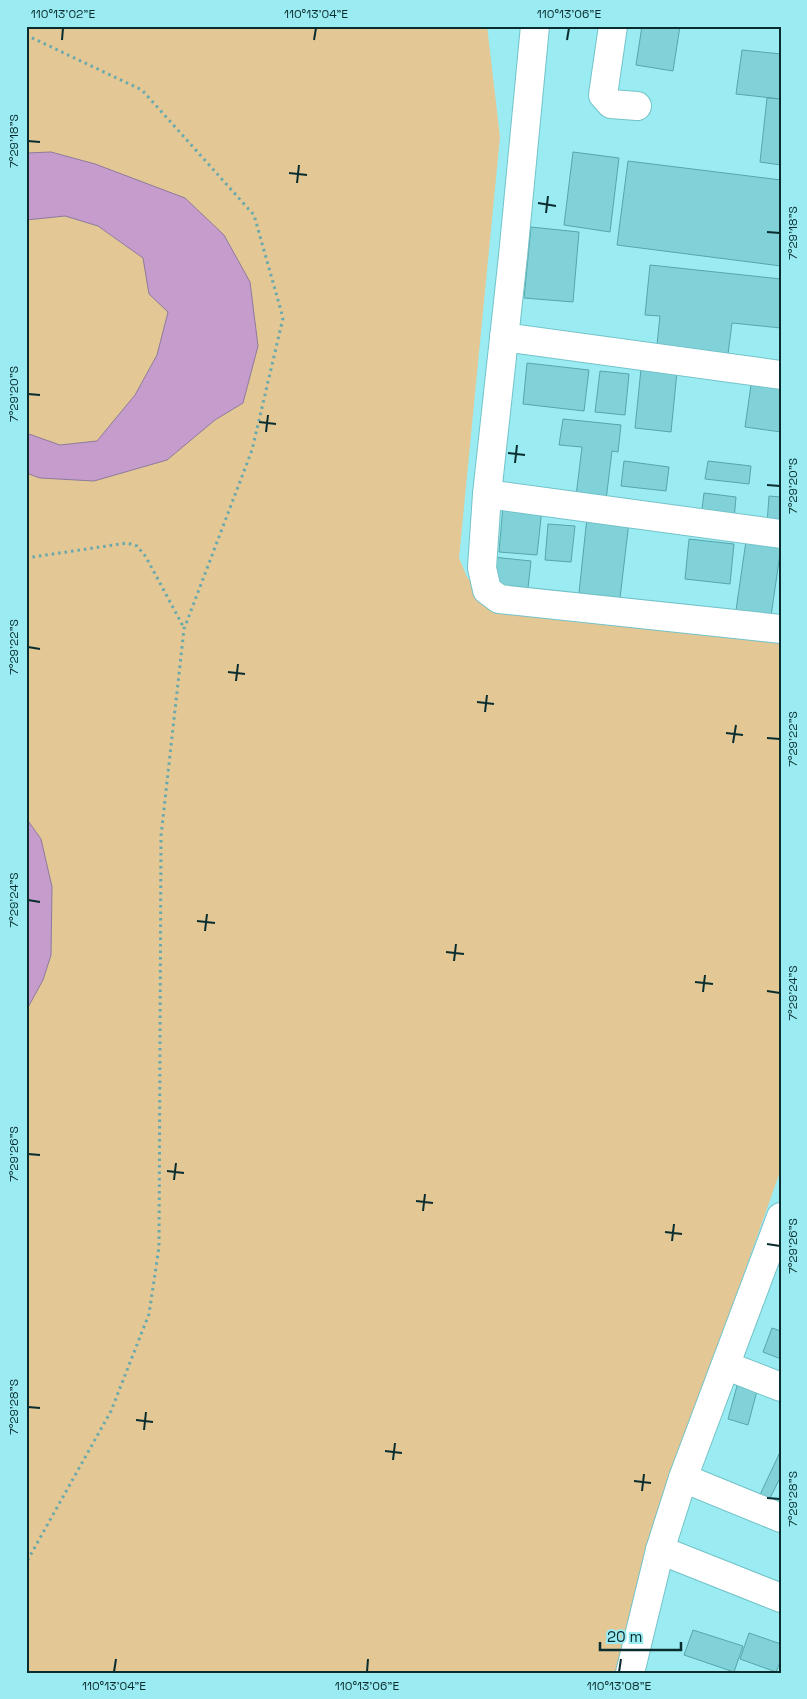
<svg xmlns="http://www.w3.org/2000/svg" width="807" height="1699" font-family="'Space Grotesk',sans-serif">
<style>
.green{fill:#e3c794}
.water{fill:#c69ccc;stroke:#8d7b9d}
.building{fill:#81d2d8;stroke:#55a6ac}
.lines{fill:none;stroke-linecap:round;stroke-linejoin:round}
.minor-casing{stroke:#73c3c9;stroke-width:30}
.path{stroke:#68a9ad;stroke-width:3;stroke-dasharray:2.5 4;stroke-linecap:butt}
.minor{stroke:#fff;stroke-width:28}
.ticks{fill:none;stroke:#092d2f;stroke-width:2}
.neatline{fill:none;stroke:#092d2f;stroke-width:2}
.ticks-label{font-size:12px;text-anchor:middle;fill:#092d2f}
</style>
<rect width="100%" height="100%" fill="#9becf2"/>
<!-- green -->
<polygon class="green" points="26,26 487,26 500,137 459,558 467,577 490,605 781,641 781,1169 673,1473 620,1673 26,1673"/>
<!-- water -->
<g class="water">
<polygon points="51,152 95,164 185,198 224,235 250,282 258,346 243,403 215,420 167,460 94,481 40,478 26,473 26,433 60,445 97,441 135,395 157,355 168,312 149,294 143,258 98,226 65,216 26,220 26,153"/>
<polygon points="26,818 41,839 52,887 51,955 43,980 26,1011"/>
</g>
<!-- building -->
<g class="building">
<polygon points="642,26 680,26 673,71 636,65"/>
<polygon points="742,50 781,54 781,99 736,94"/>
<polygon points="767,98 781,99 781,165 760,162"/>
<polygon points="573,152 619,158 610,232 564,225"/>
<polygon points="628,161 781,180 781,266 617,245"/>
<polygon points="531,227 579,232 573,302 524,298"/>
<polygon points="650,265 781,279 781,328 732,323 727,362 656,354 660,316 645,315"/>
<polygon points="527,363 589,370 584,411 523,404"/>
<polygon points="641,369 677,372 671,432 635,428"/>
<polygon points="600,371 629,374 625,415 595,412"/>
<polygon points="752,378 781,381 781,432 745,427"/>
<polygon points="563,419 621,425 618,452 612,451 606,500 576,496 582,447 559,445"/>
<polygon points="624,461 669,467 666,491 621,486"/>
<polygon points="708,461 751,466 749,484 705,479"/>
<polygon points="704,493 736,497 734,520 701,517"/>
<polygon points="769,496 781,497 781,525 767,524"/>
<polygon points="503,506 542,509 537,555 499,552"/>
<polygon points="587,517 629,522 620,598 579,593"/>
<polygon points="548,524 575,526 571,562 545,560"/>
<polygon points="689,539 734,544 730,584 685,579"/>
<polygon points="746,541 781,547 771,616 736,610"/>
<polygon points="493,557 531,561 528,588 490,584"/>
<polygon points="772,1328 781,1331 781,1359 763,1352"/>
<polygon points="738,1382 758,1387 748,1425 728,1419"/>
<polygon points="781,1450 781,1476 767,1504 758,1499"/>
<polygon points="693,1630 743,1646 734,1672 684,1655"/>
<polygon points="749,1633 781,1644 781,1660 776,1672 740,1659"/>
</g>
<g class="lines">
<!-- minor casing -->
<g class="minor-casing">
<g id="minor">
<polyline points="535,26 513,256 487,494 482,568 487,590 499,599 781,629"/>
<polyline points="613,26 603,95 611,104 637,106"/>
<polyline points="504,337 781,375"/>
<polyline points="487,494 781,534"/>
<polyline points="727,1366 781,1387"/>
<polyline points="683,1478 781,1518"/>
<polyline points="660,1550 781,1598"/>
<polyline points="630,1673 660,1550 683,1478 781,1217"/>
</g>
</g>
<!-- path -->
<g class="path">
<polyline points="26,35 142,90 254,215 283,318 252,450 184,629 161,836 159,1247 149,1314 111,1411 26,1563"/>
<polyline points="26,558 127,543 137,546 146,557 184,628"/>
</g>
<!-- minor -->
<use href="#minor" class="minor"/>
</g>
<!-- ticks -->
<path class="ticks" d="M62 40 63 28M314 40 316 28M567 40 569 28M28 141 40 142M289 173 307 175M297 183 299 165M538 203 556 206M546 213 548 196M767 232 780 233M28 394 40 395M259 422 276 424M266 432 268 415M508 453 525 455M515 463 517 445M767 485 780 486M28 647 40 649M228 672 245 674M236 681 238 664M477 702 494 704M485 712 487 695M726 733 743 735M767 738 780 739M733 743 736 725M28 900 40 902M197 921 215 923M205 931 207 914M446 952 464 954M454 961 456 944M695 982 713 984M767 991 780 993M703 992 705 975M28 1154 40 1155M167 1171 184 1173M174 1180 176 1163M416 1201 433 1203M423 1211 425 1194M665 1232 682 1234M672 1241 674 1224M767 1244 780 1246M28 1407 40 1408M136 1420 153 1422M144 1430 146 1412M385 1451 402 1453M393 1460 395 1443M634 1481 651 1483M642 1491 644 1474M767 1498 780 1499M114 1672 116 1659M367 1672 368 1659M619 1672 621 1659"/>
<!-- border -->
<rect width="807" height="1699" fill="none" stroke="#9becf2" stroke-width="55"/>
<!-- scale -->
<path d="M600 1642v8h81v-8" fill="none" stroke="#092d2f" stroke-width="2.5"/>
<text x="607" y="1642" font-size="15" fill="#092d2f" stroke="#9becf2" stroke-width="4" paint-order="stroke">20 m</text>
<rect x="28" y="28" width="752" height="1644" class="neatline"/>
<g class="ticks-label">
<text x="63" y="18">110°13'02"E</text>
<text x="316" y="18">110°13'04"E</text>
<text x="569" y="18">110°13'06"E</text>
<text transform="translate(14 141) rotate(-90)" y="4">7°29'18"S</text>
<text transform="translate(793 233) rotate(-90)" y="4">7°29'18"S</text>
<text transform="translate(14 394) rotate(-90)" y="4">7°29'20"S</text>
<text transform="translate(793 486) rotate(-90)" y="4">7°29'20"S</text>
<text transform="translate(14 647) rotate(-90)" y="4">7°29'22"S</text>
<text transform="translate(793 739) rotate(-90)" y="4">7°29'22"S</text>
<text transform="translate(14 900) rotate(-90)" y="4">7°29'24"S</text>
<text transform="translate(793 993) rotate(-90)" y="4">7°29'24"S</text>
<text transform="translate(14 1154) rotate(-90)" y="4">7°29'26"S</text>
<text transform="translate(793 1246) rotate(-90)" y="4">7°29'26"S</text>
<text transform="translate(14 1407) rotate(-90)" y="4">7°29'28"S</text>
<text transform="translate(793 1499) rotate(-90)" y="4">7°29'28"S</text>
<text x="114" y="1690">110°13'04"E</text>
<text x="367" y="1690">110°13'06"E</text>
<text x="619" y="1690">110°13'08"E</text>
</g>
</svg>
